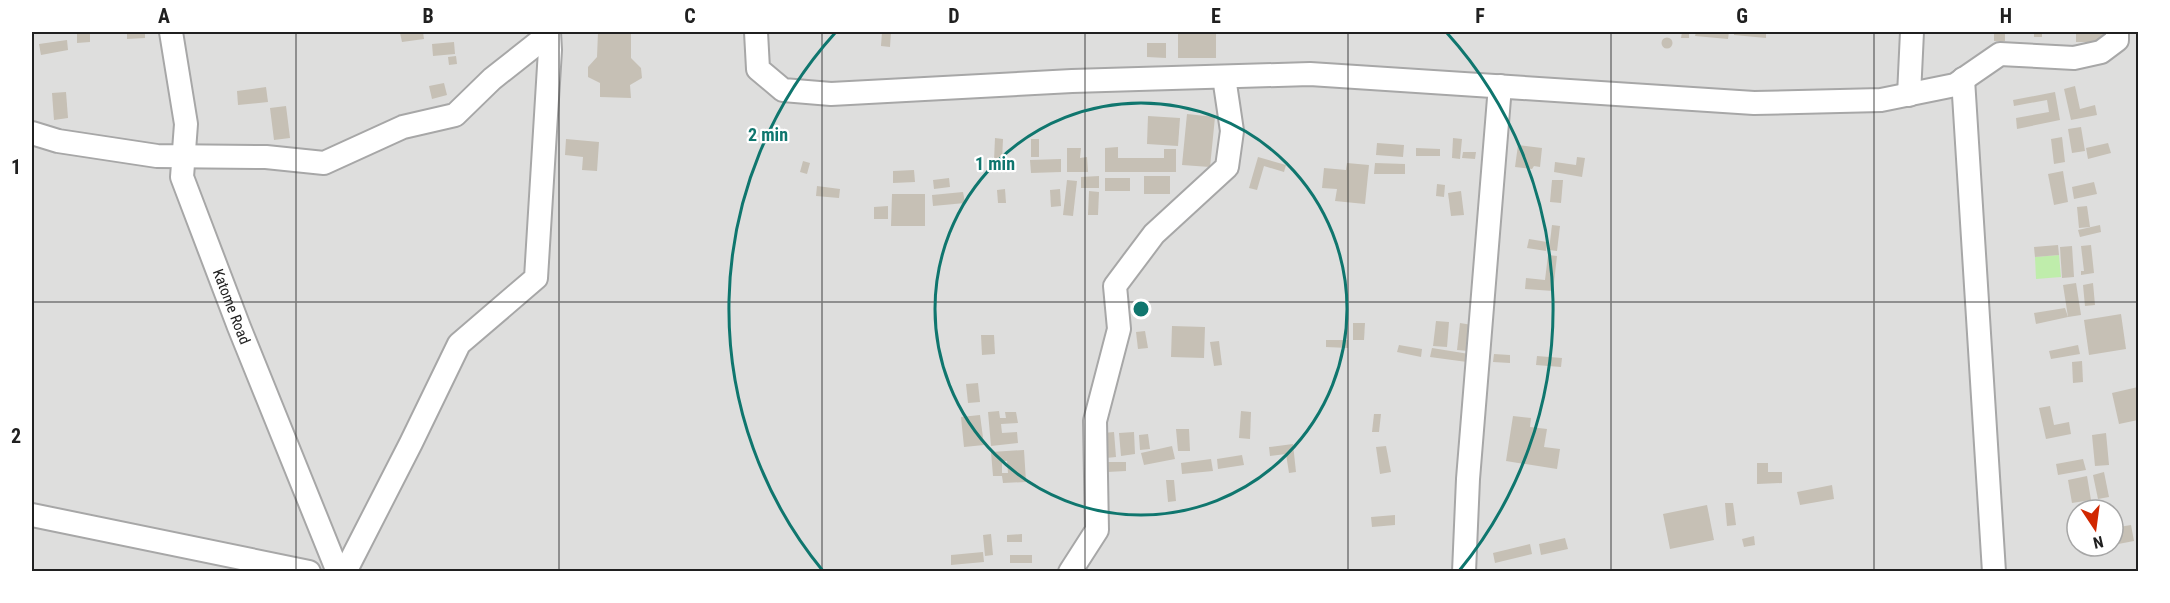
<svg xmlns="http://www.w3.org/2000/svg" width="2170" height="603" font-family="'Roboto Condensed',sans-serif">
<style>
.residential{fill:#dededd;fill-rule:evenodd}
.grass{fill:#bfedab}
.building{fill:#c6c0b5;fill-rule:evenodd}
.lines{fill:none;stroke-linecap:round;stroke-linejoin:round}
.minor-casing{stroke:#a7a7a7;stroke-width:26}
.minor{stroke:#fff;stroke-width:22}
.grid{fill:none;stroke:#202020;stroke-width:1.5;stroke-opacity:0.55}
.ring{fill:none;stroke:#0f766e;stroke-width:3}
.labels{text-anchor:middle;dominant-baseline:central;stroke-width:4.5;stroke-linejoin:round;paint-order:stroke}
.street-label{font-size:15px;fill:#202020;stroke:#fff}
.centre{fill:#0f766e;stroke:#fff;stroke-width:3}
.ring-label{font-size:18px;text-anchor:middle;font-weight:bold;fill:#0f766e;stroke:#fff;stroke-width:4.5;stroke-linejoin:round;paint-order:stroke}
.neatline{fill:none;stroke:#202020;stroke-width:2}
.grid-label{font-size:20px;text-anchor:middle;font-weight:bold;fill:#202020}
</style>
<rect width="100%" height="100%" fill="#f1f0e7"/>
<!-- residential -->
<path class="residential" d="M32 32H2138V571H32ZM2077 510H2113V546H2077Z"/>
<!-- grass -->
<polygon class="grass" points="2059,255 2061,277 2036,279 2035,257"/>
<!-- building -->
<g class="building">
<polygon points="77,32 90,32 90,42 77,43"/>
<polygon points="127,32 145,32 145,38 127,39"/>
<polygon points="423,32 424,39 402,42 400,33"/>
<polygon points="598,32 631,32 631,58 641,68 642,78 630,85 631,98 600,97 600,83 588,77 588,67 597,57"/>
<polygon points="882,32 891,32 890,47 881,46"/>
<rect x="1178" y="32" width="38" height="26"/>
<polygon points="1682,32 1689,32 1689,38 1681,38"/>
<polygon points="1696,32 1729,32 1728,39 1695,36"/>
<polygon points="1734,32 1766,32 1766,38 1734,35"/>
<rect x="1994" y="32" width="11" height="9"/>
<rect x="2034" y="32" width="8" height="5"/>
<rect x="2076" y="32" width="33" height="10"/>
<circle cx="1667" cy="43" r="5.5"/>
<polygon points="67,40 68,50 41,55 39,44"/>
<polygon points="454,42 455,54 433,56 432,44"/>
<polygon points="1147,43 1166,43 1166,58 1147,57"/>
<polygon points="456,56 457,64 449,65 448,57"/>
<polygon points="444,83 447,95 432,99 429,86"/>
<polygon points="2075,86 2080,109 2095,105 2097,115 2071,120 2064,89"/>
<polygon points="266,87 268,102 238,105 237,91"/>
<polygon points="66,92 68,118 54,120 52,93"/>
<polygon points="2055,92 2060,120 2017,129 2016,118 2049,112 2047,100 2014,106 2013,100"/>
<polygon points="286,106 290,138 274,140 270,108"/>
<polygon points="1187,114 1215,117 1210,167 1182,165"/>
<polygon points="1148,116 1180,118 1178,146 1147,144"/>
<polygon points="2081,127 2085,151 2072,153 2068,129"/>
<polygon points="2062,137 2065,162 2054,164 2051,139"/>
<polygon points="995,138 1003,139 1002,161 994,161"/>
<polygon points="1453,138 1462,139 1460,159 1452,158"/>
<polygon points="566,139 599,142 597,171 582,170 583,157 565,155"/>
<rect x="1031" y="139" width="8" height="18"/>
<polygon points="1377,143 1404,145 1403,157 1376,155"/>
<polygon points="2108,143 2111,153 2088,159 2086,148"/>
<polygon points="1518,145 1542,148 1540,167 1534,166 1532,169 1515,167"/>
<polygon points="1118,147 1118,158 1164,158 1164,149 1176,149 1176,172 1105,172 1105,148"/>
<polygon points="1067,148 1081,148 1080,158 1087,157 1088,172 1067,172"/>
<polygon points="1416,148 1440,149 1440,156 1416,156"/>
<polygon points="1463,152 1476,152 1475,159 1462,158"/>
<polygon points="1258,157 1286,165 1284,172 1264,166 1257,190 1249,188"/>
<polygon points="1577,157 1585,158 1582,177 1554,172 1555,162 1576,165"/>
<polygon points="1061,159 1061,172 1031,173 1030,160"/>
<polygon points="803,161 810,163 807,174 800,172"/>
<polygon points="1347,163 1369,165 1365,204 1335,201 1337,189 1322,188 1324,168 1346,170"/>
<polygon points="1375,163 1405,164 1405,174 1374,174"/>
<polygon points="914,170 915,182 893,183 893,171"/>
<polygon points="2063,171 2068,202 2054,205 2048,174"/>
<polygon points="1099,176 1099,188 1081,188 1081,177"/>
<rect x="1144" y="176" width="26" height="18"/>
<polygon points="949,178 950,187 934,189 933,180"/>
<rect x="1105" y="178" width="25" height="13"/>
<polygon points="1067,180 1077,181 1073,216 1063,215"/>
<polygon points="1552,180 1563,180 1561,203 1550,202"/>
<polygon points="2094,182 2097,194 2074,199 2072,187"/>
<polygon points="1437,184 1445,185 1444,197 1436,196"/>
<polygon points="817,186 840,189 839,198 816,196"/>
<polygon points="1005,189 1006,203 998,203 997,190"/>
<polygon points="1060,189 1061,206 1051,207 1050,190"/>
<polygon points="1089,191 1099,192 1098,215 1088,215"/>
<polygon points="1461,191 1464,215 1451,216 1448,193"/>
<polygon points="963,192 965,203 933,206 932,195"/>
<polygon points="892,194 925,194 925,226 891,226"/>
<polygon points="888,206 888,219 874,219 874,207"/>
<polygon points="2087,206 2090,227 2079,228 2077,207"/>
<polygon points="1552,225 1560,226 1557,251 1549,250"/>
<polygon points="2100,225 2101,232 2080,237 2078,230"/>
<polygon points="1529,239 1547,242 1546,251 1527,248"/>
<polygon points="2058,245 2059,255 2035,257 2034,247"/>
<polygon points="2091,245 2094,273 2081,275 2081,271 2084,271 2081,246"/>
<polygon points="2072,246 2074,277 2062,278 2060,247"/>
<polygon points="1548,255 1557,256 1553,291 1525,289 1526,278 1545,280"/>
<polygon points="2076,283 2081,315 2068,317 2063,285"/>
<polygon points="2093,283 2095,305 2085,306 2083,285"/>
<polygon points="2065,308 2068,317 2036,324 2034,313"/>
<polygon points="2121,314 2126,349 2089,355 2084,320"/>
<polygon points="1436,321 1449,322 1447,347 1433,346"/>
<polygon points="1353,323 1365,323 1364,340 1353,340"/>
<polygon points="1460,323 1472,325 1469,351 1457,350"/>
<polygon points="1172,326 1205,327 1204,358 1171,357"/>
<polygon points="1145,331 1148,348 1138,349 1136,332"/>
<polygon points="981,335 994,335 995,354 982,355"/>
<polygon points="1326,340 1348,340 1348,348 1326,347"/>
<polygon points="1219,341 1222,365 1214,366 1210,342"/>
<polygon points="1399,345 1422,349 1421,357 1397,352"/>
<polygon points="2078,345 2080,354 2051,359 2049,351"/>
<polygon points="1432,348 1469,354 1467,362 1430,357"/>
<polygon points="1494,354 1510,355 1510,363 1493,362"/>
<polygon points="1537,356 1562,358 1561,367 1536,365"/>
<polygon points="2082,361 2083,382 2073,383 2072,362"/>
<polygon points="978,383 980,402 968,403 966,384"/>
<polygon points="2138,387 2138,420 2119,424 2112,393"/>
<polygon points="2050,406 2054,425 2069,422 2071,434 2046,439 2039,408"/>
<polygon points="999,411 1000,418 1006,418 1005,412 1016,412 1018,423 1001,424 1002,433 1017,432 1018,443 991,446 988,412"/>
<polygon points="1241,411 1251,412 1250,439 1239,438"/>
<polygon points="1374,414 1381,414 1379,432 1372,432"/>
<polygon points="980,415 984,445 964,447 961,417"/>
<polygon points="1513,416 1531,418 1530,427 1547,429 1544,447 1560,449 1557,469 1506,461"/>
<polygon points="1176,429 1189,429 1190,451 1178,451"/>
<polygon points="1114,432 1116,457 1106,458 1103,433"/>
<polygon points="1134,432 1135,454 1121,456 1119,433"/>
<polygon points="2106,433 2109,465 2095,466 2092,435"/>
<polygon points="1148,434 1150,449 1140,450 1139,435"/>
<polygon points="1293,444 1296,472 1289,473 1286,454 1270,456 1269,447"/>
<polygon points="1172,446 1175,459 1144,465 1141,453"/>
<polygon points="1386,446 1391,472 1380,474 1376,447"/>
<path d="M1024 450 1026 482 1003 483 1002 476H993L991 452ZM1002 461H1007L1008 473H1002Z"/>
<polygon points="1242,455 1244,465 1218,469 1217,459"/>
<polygon points="1211,459 1213,471 1182,474 1181,463"/>
<polygon points="2083,459 2086,470 2058,475 2056,464"/>
<polygon points="1107,462 1126,462 1126,471 1107,472"/>
<polygon points="1757,463 1768,463 1768,472 1782,472 1782,483 1757,484"/>
<polygon points="2104,472 2109,497 2098,499 2093,475"/>
<polygon points="2087,476 2091,500 2072,503 2068,480"/>
<polygon points="1166,480 1174,480 1176,501 1168,502"/>
<polygon points="1832,485 1834,499 1800,505 1797,492"/>
<polygon points="1725,503 1733,503 1736,525 1727,526"/>
<polygon points="1707,505 1714,540 1670,549 1663,514"/>
<polygon points="1395,515 1395,525 1372,527 1371,517"/>
<polygon points="2131,525 2134,541 2113,545 2113,528"/>
<polygon points="991,534 993,555 985,556 983,535"/>
<polygon points="1022,534 1022,542 1007,542 1007,535"/>
<polygon points="1754,536 1755,545 1744,547 1742,539"/>
<polygon points="1565,538 1568,549 1541,555 1539,544"/>
<polygon points="1530,544 1532,554 1495,563 1493,553"/>
<polygon points="983,552 984,562 951,565 951,555"/>
<rect x="1010" y="555" width="22" height="8"/>
</g>
<g class="lines">
<!-- minor casing -->
<g class="minor-casing">
<g id="minor">
<path id="s1" d="M171 32 186 124 182 177 239 327 338 572"/>
<polyline points="756,32 758,69 783,90 831,94 1072,81 1310,74 1754,103 1881,100 1955,85 2000,54 2074,58 2101,52 2117,40 2117,32"/>
<polyline points="1963,79 1994,572"/>
<polyline points="1909,95 1912,32"/>
<polyline points="32,133 58,141 157,156 266,157 324,163 403,127 455,115 492,79 549,34"/>
<polyline points="32,515 309,572"/>
<polyline points="345,572 411,443 459,344 536,278 550,50 549,32"/>
<polyline points="1070,572 1097,530 1095,421 1119,329 1115,286 1154,234 1227,167 1232,131 1224,77"/>
<polyline points="1464,572 1468,479 1500,86"/>
</g>
</g>
<!-- minor -->
<use href="#minor" class="minor"/>
</g>
<!-- grid -->
<path class="grid" d="M296 32V572M559 32V572M822 32V572M1085 32V572M1348 32V572M1611 32V572M1874 32V572M32 302H2138"/>
<!-- distance rings -->
<g class="ring">
<circle cx="1141" cy="309" r="206"/>
<path d="M823 571A412 412 0 0 1 835 33M1447 33A412 412 0 0 1 1459 571"/>
</g>
<g class="labels">
<!-- street labels -->
<g class="street-label">
<text stroke="none"><textPath href="#s1" startOffset="285">Katome Road</textPath></text>
</g>
</g>
<circle cx="1141" cy="309" r="9" class="centre"/>
<g class="ring-label">
<text x="768" y="141">2 min</text>
<text x="995" y="170">1 min</text>
</g>
<!-- border -->
<rect width="2170" height="603" fill="none" stroke="#ffffff" stroke-width="66"/>
<!-- north arrow -->
<g transform="translate(2095 528) rotate(167)"><circle r="28" fill="#ffffff" stroke="#a6a6a6" stroke-width="1.5"/>
<path d="M0-4.5L10 22L0 15L-10 22Z" fill="#d12700"/>
<text y="-9" font-size="16" font-weight="bold" text-anchor="middle" fill="#202020">N</text>
</g>
<rect x="33" y="33" width="2104" height="537" class="neatline"/>
<g class="grid-label">
<text x="164" y="23">A</text>
<text x="428" y="23">B</text>
<text x="690" y="23">C</text>
<text x="954" y="23">D</text>
<text x="1216" y="23">E</text>
<text x="1480" y="23">F</text>
<text x="1742" y="23">G</text>
<text x="2006" y="23">H</text>
<text x="16" y="174">1</text>
<text x="16" y="443">2</text>
</g>
</svg>
